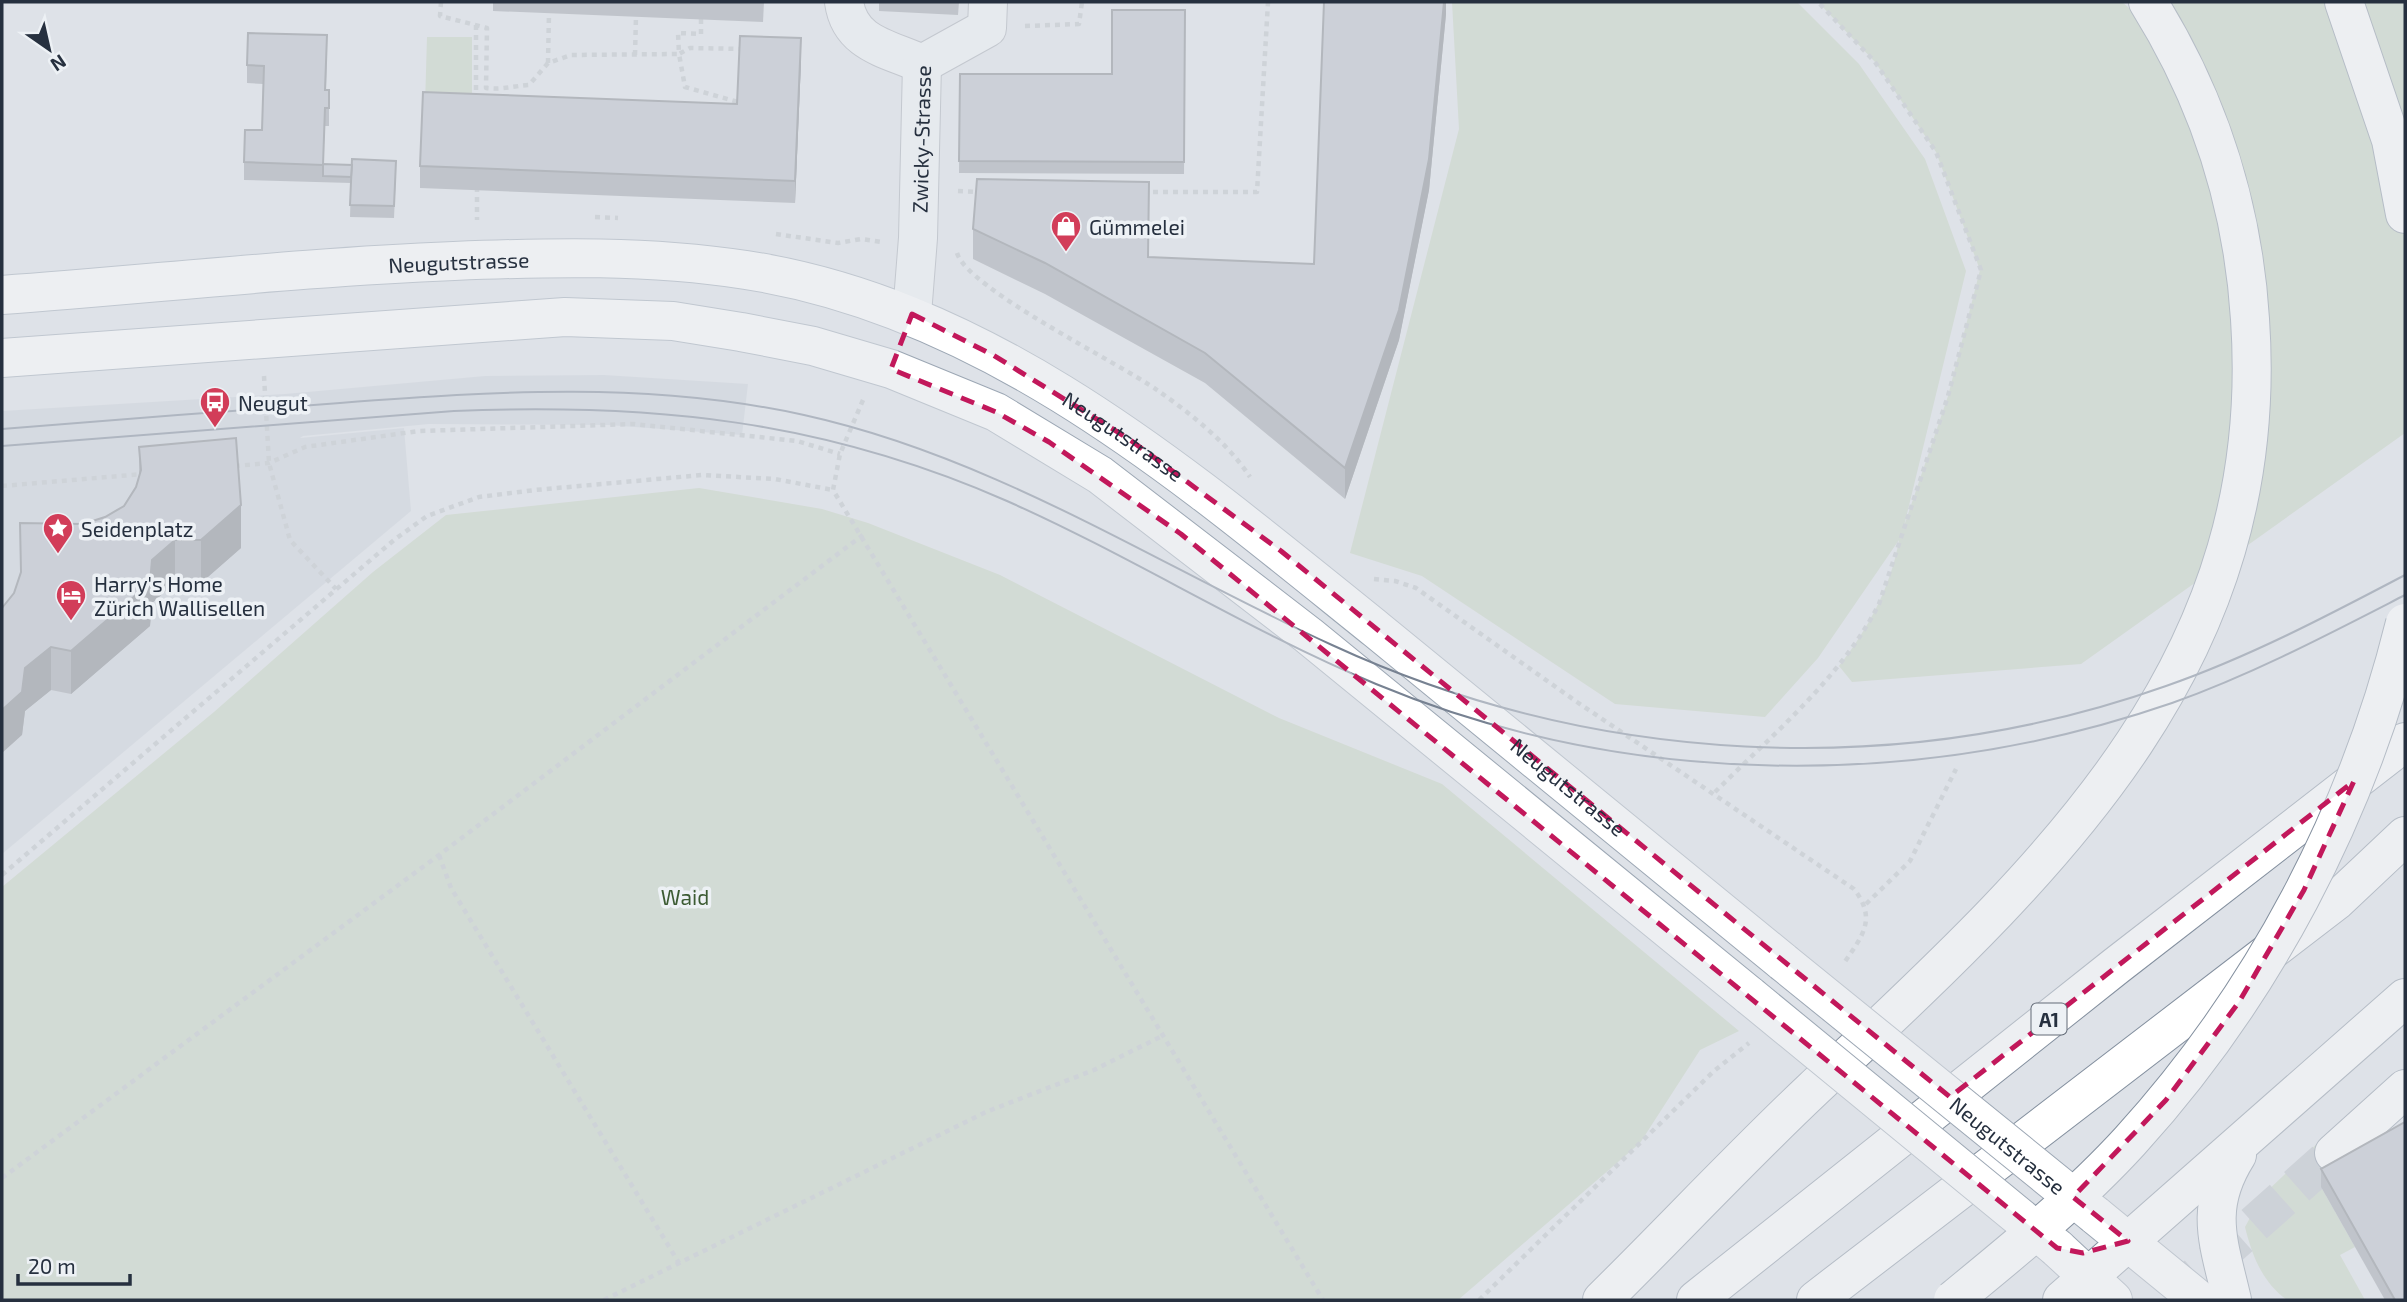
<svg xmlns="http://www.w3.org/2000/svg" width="2407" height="1302" font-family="'Exo 2',sans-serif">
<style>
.built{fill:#cbd1da}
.green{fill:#c4d2be}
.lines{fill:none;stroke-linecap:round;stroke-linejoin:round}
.highway-tunnel{stroke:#b9bec6;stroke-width:38;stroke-dasharray:38 19;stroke-linecap:butt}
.minor-casing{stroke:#a3a9b2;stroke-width:40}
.major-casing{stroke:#9ca7b4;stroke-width:40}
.highway-casing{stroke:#84909f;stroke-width:40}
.path{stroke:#bbc0c6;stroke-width:4.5;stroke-dasharray:5 5;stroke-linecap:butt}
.minor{stroke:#f0f3f6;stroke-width:38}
.major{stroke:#fff;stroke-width:38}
.highway{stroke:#fff;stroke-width:38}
.tram{stroke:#778292;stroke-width:2}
.major-bridge-casing{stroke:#9ca7b4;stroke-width:40;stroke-linecap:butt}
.highway-bridge-casing{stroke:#84909f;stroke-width:40;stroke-linecap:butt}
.major-bridge{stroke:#fff;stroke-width:38}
.highway-bridge{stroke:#fff;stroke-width:38}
.wall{fill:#9ca1a9}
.shaded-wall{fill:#7f838a}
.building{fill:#b5bbc5;stroke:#7f838a;stroke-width:2}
.marked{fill:none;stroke:#c2185b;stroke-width:5;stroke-dasharray:14 9;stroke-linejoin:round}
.labels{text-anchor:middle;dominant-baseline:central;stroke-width:7;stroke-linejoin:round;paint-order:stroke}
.shield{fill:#edf1f5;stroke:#626a76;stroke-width:2}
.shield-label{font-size:19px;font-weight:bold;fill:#26303f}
.street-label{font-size:21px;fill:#26303f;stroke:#edf1f5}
.poi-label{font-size:21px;fill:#26303f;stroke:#edf1f5;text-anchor:start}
.park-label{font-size:21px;fill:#3c5b33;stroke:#edf1f5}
</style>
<rect width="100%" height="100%" fill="#dee2e8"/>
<!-- built -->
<polygon class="built" points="604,375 748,384 742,435 608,425 429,424 303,436 300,438 404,428 411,511 2,854 2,411 285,394 485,376"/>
<!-- green -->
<g class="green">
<path d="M1452 2H1797L1859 64 1925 159 1966 271 1904 526 1948 396 1980 270 1936 152 1875 62 1818 2H2122L2149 25 2141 2H2405V433L2081 664 1852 682 1839 666C1868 629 1891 587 1899 540L1818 658 1765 717 1615 704 1422 576 1350 553 1459 129Z"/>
<polygon points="427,37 472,37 472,107 425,106"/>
<polygon points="699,488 822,509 868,523 1000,575 1279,718 1442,784 1739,1031 1700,1050 1640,1143 1458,1300 2,1300 2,887 214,712 373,572 446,515"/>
<path d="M2323 1138 2334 1153 2321 1187 2355 1247 2340 1255 2365 1300H2287C2262 1282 2252 1255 2245 1227L2262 1196Z"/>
</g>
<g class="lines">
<!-- highway-tunnel -->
<polyline class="highway-tunnel" points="2169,1300 2334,1153"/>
<!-- minor casing -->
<g class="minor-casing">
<g id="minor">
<path d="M844 2C850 44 887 48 922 64"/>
<polyline points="922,64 987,28 988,2"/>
<path id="s1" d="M912 314 918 238 922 64"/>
</g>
</g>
<!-- major casing -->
<g class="major-casing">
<g id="major">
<path id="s2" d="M2 295C153 284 303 267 454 261 553 257 648 255 746 270 993 308 1189 479 1377 630 1513 740 1648 851 1783 962"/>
<polyline points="2,358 565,317 673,321 741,332 813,346 891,369 996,412 1100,475 1308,635 1750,996"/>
<polyline points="2095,1215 2199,1300"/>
<polyline points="2057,1248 2113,1300"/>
</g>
</g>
<!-- highway casing -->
<g class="highway-casing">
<g id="highway">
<polyline points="2344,2 2391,140 2405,214"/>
<polyline points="2334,1153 2405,1089"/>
<path d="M1602 1300C1672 1231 1740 1158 1812 1090 2044 872 2274 668 2250 319 2243 206 2208 98 2148 2"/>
<polyline points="1696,1300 2116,966 2405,742"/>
<polyline points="1816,1300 2336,901 2405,836"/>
<polyline points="2062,1300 2405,998"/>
<path d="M2232 1300C2219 1243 2203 1209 2237 1155"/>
</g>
</g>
<!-- path -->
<g class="path">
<path d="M441 2 440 16 487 28 486 88C502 90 513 86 529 85L548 63 571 55 679 54 685 87 738 102"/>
<polyline points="701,19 701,34 678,33 679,54 690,48 744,49"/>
<polyline points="476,25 476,98"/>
<polyline points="1025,26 1079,24 1082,2"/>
<polyline points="635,55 636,16"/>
<polyline points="548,63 549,13"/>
<polyline points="477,187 477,220"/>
<polyline points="958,191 981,192"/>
<polyline points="1143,192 1257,192 1268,2"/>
<polyline points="595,217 618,218"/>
<polyline points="776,234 838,243 861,239 882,242"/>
<path d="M957 253C968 289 1119 363 1157 390 1190 413 1228 443 1250 477"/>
<polyline points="264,376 269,463 290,540 336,589"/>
<polyline points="863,400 840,454 833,490 1323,1300"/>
<polyline points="235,466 269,463 305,447 419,431 634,424 797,441 840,454"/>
<polyline points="2,486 143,474"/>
<path d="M1374 579 1395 581 1416 588 1577 702 1854 889C1877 919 1863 935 1844 963"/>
<path d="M1715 792C1773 734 1841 678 1879 604L1948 396 1981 270 1936 152 1875 62 1818 2"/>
<polyline points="439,855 451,888 679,1263"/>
<polyline points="2,875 394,540 427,516 479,497 535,490 702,475 775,479 833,490"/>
<polyline points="1866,904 1910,861 1956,769"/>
<polyline points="2,1178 439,855 863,535"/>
<polyline points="604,1300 986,1112 1094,1070 1164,1035"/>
<polyline points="1479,1300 1714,1071 1749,1043"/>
</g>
<!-- minor -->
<use href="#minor" class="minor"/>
<!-- major -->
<use href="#major" class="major"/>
<!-- highway -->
<use href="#highway" class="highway"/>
<!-- tram -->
<g class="tram">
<path d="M2 429C115 420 227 411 340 403 496 391 650 381 804 415 995 457 1157 565 1332 645 1592 765 1896 782 2166 686 2249 657 2327 616 2405 575"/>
<path d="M2 446 454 411C653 403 823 420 1007 501 1133 557 1249 631 1376 684 1626 788 1917 791 2172 703 2253 674 2329 634 2405 595"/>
</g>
<!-- major-bridge casing -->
<g class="major-bridge-casing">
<g id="major-bridge">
<path id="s3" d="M1783 962 2095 1215"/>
<polyline points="1750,996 2057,1248"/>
</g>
</g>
<!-- highway-bridge casing -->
<g class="highway-bridge-casing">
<path id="highway-bridge" d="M1953 1300C2014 1250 2077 1199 2130 1141 2263 995 2358 814 2405 623"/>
</g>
<!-- major-bridge -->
<use href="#major-bridge" class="major-bridge"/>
<!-- highway-bridge -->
<use href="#highway-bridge" class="highway-bridge"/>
</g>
<!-- wall -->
<g class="wall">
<polygon points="493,2 764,2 763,22 493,11"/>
<polygon points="879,2 959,2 958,15 879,11"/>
<polygon points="1446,2 1446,14 1429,190 1399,340 1345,499 1205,383 1045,294 973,259 973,229 1148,257 1314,264"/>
<polygon points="1185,10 1184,174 959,173 960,74 1112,74"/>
<polygon points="327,53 326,90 329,90 329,126 325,126 323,164 396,173 394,218 350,217 351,183 244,180 244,162 262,130 263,84 247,83 247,65"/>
<polygon points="801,61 795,203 420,188 420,166 737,104"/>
<polygon points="139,447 241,548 201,583 175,583 152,603 150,626 71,694 51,690 25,711 22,735 14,593 20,575 20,523 83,524 105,517 124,506 136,487 139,476"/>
<polygon points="2321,1169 2405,1300 2385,1300 2321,1187"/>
</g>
<!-- shaded-wall -->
<g class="shaded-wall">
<polygon points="1444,2 1446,2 1446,14 1429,190 1399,340 1345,499 1345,468"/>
<polygon points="801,38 801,61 795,203 795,181"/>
<polygon points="241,505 241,548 201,583 201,540"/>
<polygon points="175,540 175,583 152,603 150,626 71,694 71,651 152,560"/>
<polygon points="51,647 51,690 25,711 22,735 2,753 2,710 25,668"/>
</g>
<!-- building -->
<g class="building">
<polygon points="1324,2 1444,2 1429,159 1399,310 1345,468 1205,353 1045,263 973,229 977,179 1149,182 1148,257 1314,264"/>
<polygon points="1112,10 1185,10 1184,162 959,161 960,74 1112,74"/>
<polygon points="248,33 327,35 325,90 329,90 329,108 325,108 323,165 244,162 245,130 262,130 264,66 247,65"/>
<polygon points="740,36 801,38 795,181 420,166 423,92 737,104"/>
<polygon points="352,159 396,161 394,206 350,205"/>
<polygon points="323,164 352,165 351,177 323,176"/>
<polygon points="236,438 241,505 201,540 175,540 152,560 150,583 71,651 51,647 25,668 22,692 2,710 2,608 14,593 21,572 20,523 83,524 105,517 124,506 136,487 141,470 139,447"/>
<polygon points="2405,1122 2405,1300 2395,1300 2321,1169"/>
</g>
<!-- marked area -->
<path d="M0 0H2407V1302H0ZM912 314 993 355 1129 439 1281 551 1950 1097 2354 781 2304 890 2239 1002 2166 1100 2073 1197 2128 1241 2083 1253 2057 1248 1181 534 1049 442 996 412 891 369Z" fill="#dee2e8" fill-opacity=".55" fill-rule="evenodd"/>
<path class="marked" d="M912 314 993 355 1129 439 1281 551 1950 1097 2354 781 2304 890 2239 1002 2166 1100 2073 1197 2128 1241 2083 1253 2057 1248 1181 534 1049 442 996 412 891 369Z"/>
<!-- icons -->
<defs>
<g id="shop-pin" transform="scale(1.575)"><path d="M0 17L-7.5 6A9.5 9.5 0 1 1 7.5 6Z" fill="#d23d59" stroke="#edf1f5"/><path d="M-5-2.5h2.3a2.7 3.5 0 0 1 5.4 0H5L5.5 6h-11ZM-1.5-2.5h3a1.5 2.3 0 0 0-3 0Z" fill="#fff"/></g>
<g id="bus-pin" transform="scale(1.575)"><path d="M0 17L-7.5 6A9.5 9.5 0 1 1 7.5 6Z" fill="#d23d59" stroke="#edf1f5"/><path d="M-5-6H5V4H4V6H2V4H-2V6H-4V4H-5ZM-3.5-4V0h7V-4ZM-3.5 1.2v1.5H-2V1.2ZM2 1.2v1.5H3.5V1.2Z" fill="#fff"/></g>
<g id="sight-pin" transform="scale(1.575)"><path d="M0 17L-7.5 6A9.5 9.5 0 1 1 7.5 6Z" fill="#d23d59" stroke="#edf1f5"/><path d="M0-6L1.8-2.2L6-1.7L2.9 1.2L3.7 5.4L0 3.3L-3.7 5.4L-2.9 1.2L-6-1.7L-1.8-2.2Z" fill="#fff"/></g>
<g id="hotel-pin" transform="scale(1.575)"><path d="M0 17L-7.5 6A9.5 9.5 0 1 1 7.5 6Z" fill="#d23d59" stroke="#edf1f5"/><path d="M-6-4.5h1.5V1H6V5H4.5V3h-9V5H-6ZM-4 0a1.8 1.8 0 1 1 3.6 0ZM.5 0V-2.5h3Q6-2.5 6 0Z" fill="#fff"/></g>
</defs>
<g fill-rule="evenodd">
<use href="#shop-pin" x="1066" y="226"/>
<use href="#bus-pin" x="215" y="402"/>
<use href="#sight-pin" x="58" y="528"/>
<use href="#hotel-pin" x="71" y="595"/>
</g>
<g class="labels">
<!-- shield labels -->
<rect class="shield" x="2031.5" y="1003.5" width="35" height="31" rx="5"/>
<g class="shield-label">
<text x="2049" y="1019">A1</text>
</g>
<!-- street labels -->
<g class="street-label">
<text stroke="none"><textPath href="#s1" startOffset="175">Zwicky-Strasse</textPath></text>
<text stroke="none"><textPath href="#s2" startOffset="458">Neugutstrasse</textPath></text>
<text stroke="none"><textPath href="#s2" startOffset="1162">Neugutstrasse</textPath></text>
<text stroke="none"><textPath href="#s2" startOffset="1729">Neugutstrasse</textPath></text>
<text stroke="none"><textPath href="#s3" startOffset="290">Neugutstrasse</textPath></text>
</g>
<!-- poi labels -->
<g class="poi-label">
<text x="1089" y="226">Gümmelei</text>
<text x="238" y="402">Neugut</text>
<text x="81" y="528">Seidenplatz</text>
<text x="94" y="583">Harry's Home<tspan x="94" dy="24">Zürich Wallisellen</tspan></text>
</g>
<!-- park labels -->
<g class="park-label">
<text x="685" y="896">Waid</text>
</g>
</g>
<!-- border -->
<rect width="2407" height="1302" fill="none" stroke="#26303f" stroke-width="7"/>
<!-- north arrow -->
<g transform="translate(49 49) rotate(146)" stroke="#edf1f5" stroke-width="5" paint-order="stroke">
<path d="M0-5L12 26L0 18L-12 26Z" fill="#26303f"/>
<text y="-10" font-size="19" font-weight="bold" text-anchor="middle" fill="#26303f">N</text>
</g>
<!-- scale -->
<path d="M18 1274v10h112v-10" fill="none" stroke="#26303f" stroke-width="3.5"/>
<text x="28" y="1274" font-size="21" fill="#26303f" stroke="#edf1f5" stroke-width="5" paint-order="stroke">20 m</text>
</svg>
